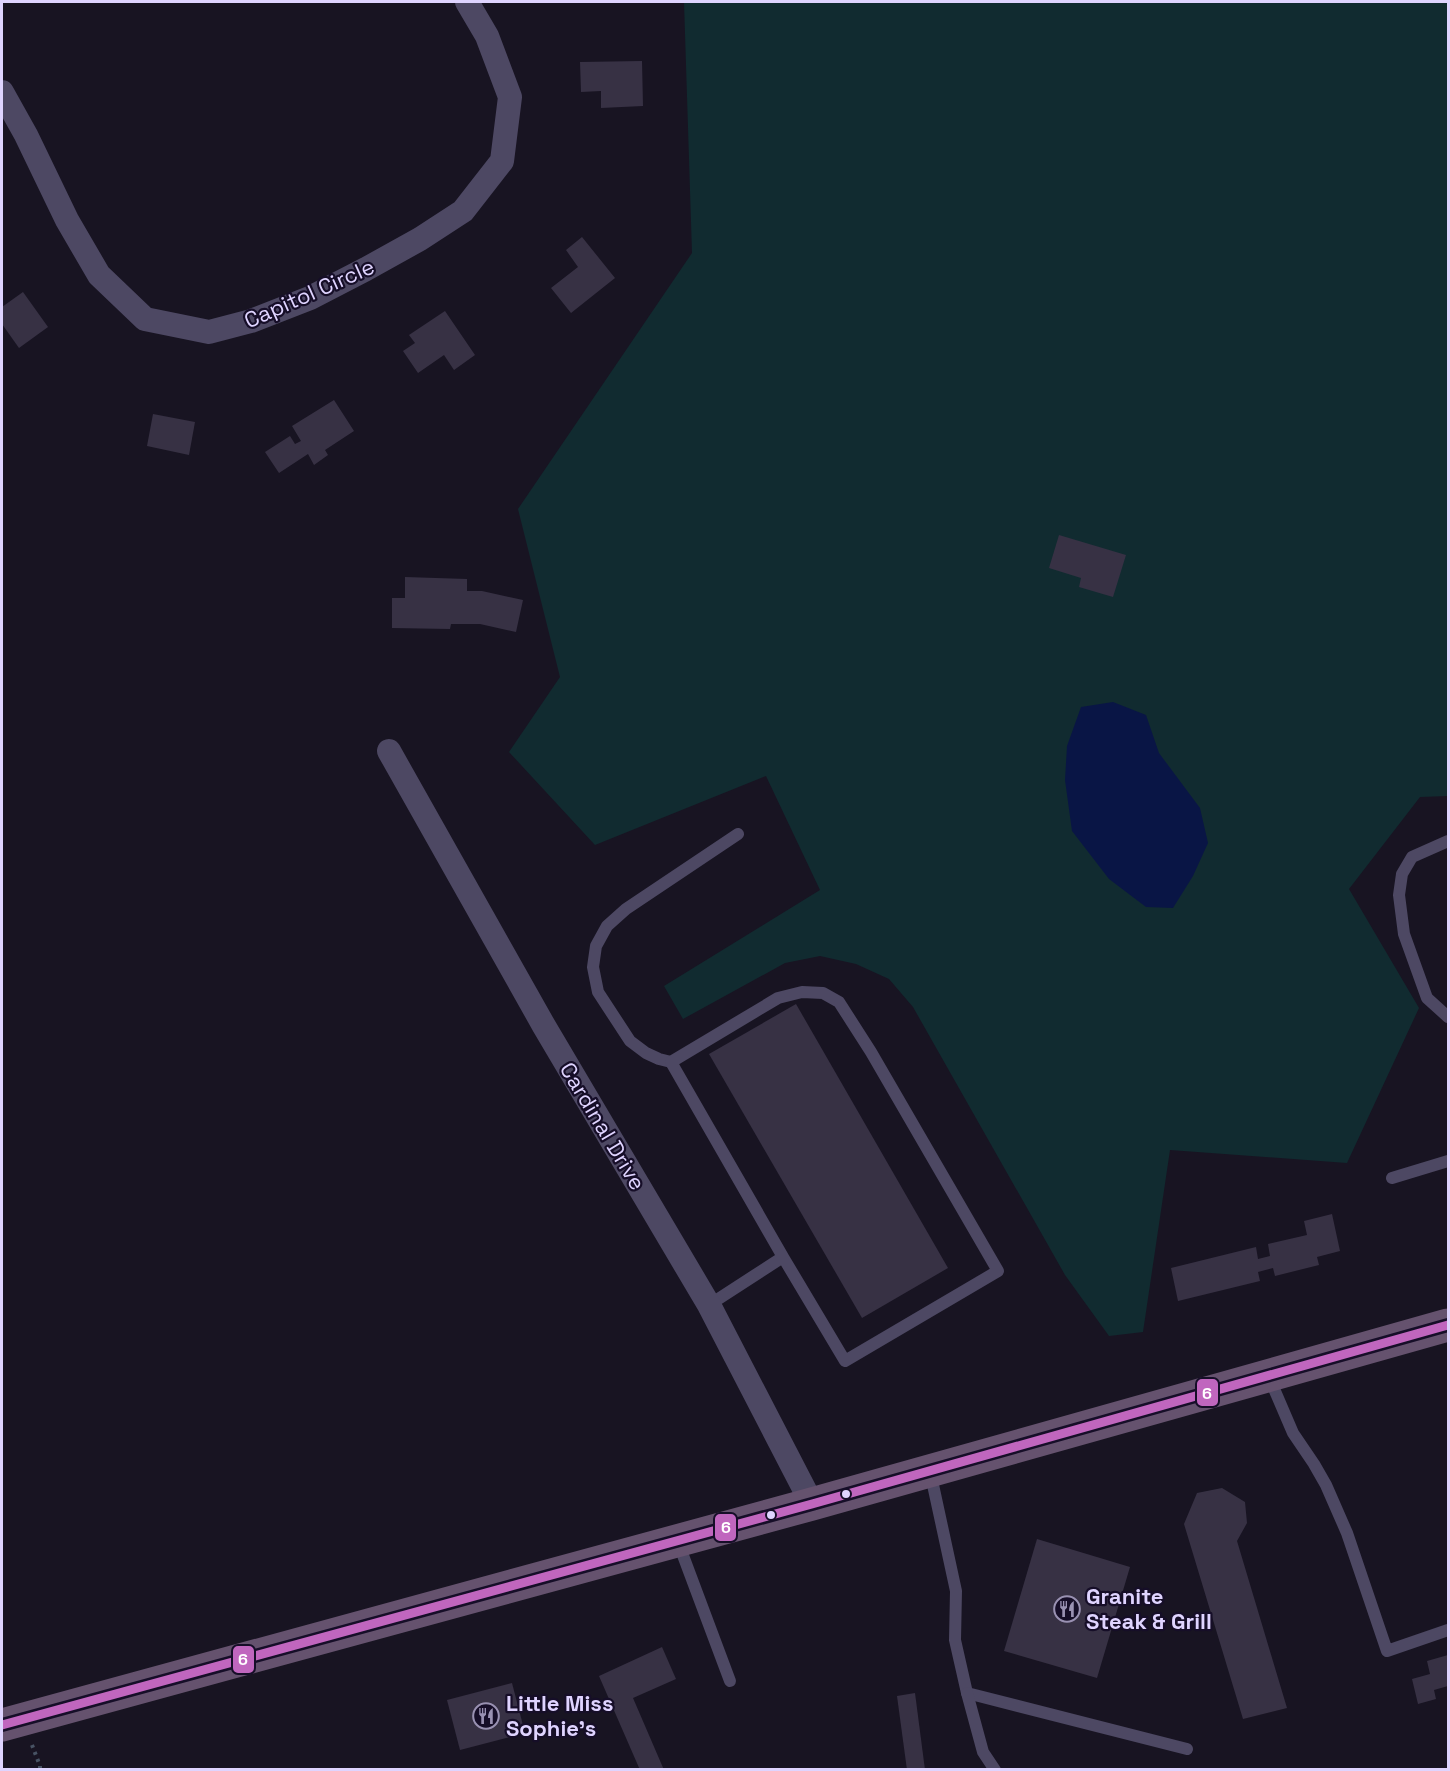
<svg xmlns="http://www.w3.org/2000/svg" width="1450" height="1771" font-family="'Space Grotesk',sans-serif">
<style>
.green{fill:#112b30}
.water{fill:#091545}
.building{fill:#373144}
.lines{fill:none;stroke-linecap:round;stroke-linejoin:round}
.path{stroke:#485364;stroke-width:4;stroke-dasharray:3 4.5;stroke-linecap:butt}
.service{stroke:#4d4863;stroke-width:12}
.minor{stroke:#4d4863;stroke-width:24}
.trunk{stroke:#65526e;stroke-width:33}
.bus-1-casing{stroke:#160e28;stroke-width:14}
.bus-1{stroke:#c066be;stroke-width:9}
.bus-dot{fill:#dfd4ff;stroke:#160e28;stroke-width:2}
.labels{text-anchor:middle;dominant-baseline:central;stroke-width:4.5;stroke-linejoin:round;paint-order:stroke}
.street-label{font-size:22px;fill:#dfd4ff;stroke:#160e28}
.poi-label{font-size:22px;font-weight:bold;fill:#dfd4ff;stroke:#160e28;text-anchor:start}
.line-badge{stroke:#160e28;stroke-width:2}
.badge-label{font-size:16px;text-anchor:middle;font-weight:bold;fill:#fff}
</style>
<rect width="100%" height="100%" fill="#181422"/>
<!-- green -->
<polygon class="green" points="684,2 1448,2 1448,796 1420,797 1349,889 1419,1008 1347,1163 1170,1150 1143,1332 1109,1336 1065,1275 913,1007 889,979 856,964 820,956 785,963 683,1019 664,986 820,890 766,776 595,845 509,752 560,677 518,509 692,253"/>
<!-- water -->
<polygon class="water" points="1113,702 1146,715 1159,753 1200,808 1208,843 1193,876 1173,908 1146,907 1109,879 1072,831 1065,780 1067,746 1081,707"/>
<!-- building -->
<g class="building">
<polygon points="642,61 643,106 601,108 601,91 581,92 580,62"/>
<polygon points="582,237 615,278 571,313 551,288 578,267 566,250"/>
<polygon points="23,292 48,327 19,348 2,324 2,307"/>
<polygon points="445,311 475,355 454,370 444,355 418,373 403,351 415,343 409,335"/>
<polygon points="334,400 354,431 325,450 328,455 314,465 308,454 279,473 265,452 290,436 295,444 301,441 292,426"/>
<polygon points="153,414 195,422 189,455 147,446"/>
<polygon points="1059,535 1126,555 1113,597 1079,587 1081,578 1049,568"/>
<polygon points="405,577 467,579 467,591 482,591 523,600 516,632 480,624 451,624 450,629 392,628 392,598 405,598"/>
<polygon points="796,1004 948,1268 862,1318 709,1054"/>
<polygon points="1332,1214 1340,1251 1317,1257 1319,1265 1275,1276 1273,1268 1258,1272 1260,1281 1178,1301 1171,1268 1256,1247 1258,1259 1270,1256 1268,1244 1307,1235 1304,1221"/>
<polygon points="1222,1488 1245,1502 1247,1523 1237,1541 1287,1708 1243,1719 1184,1524 1197,1493"/>
<polygon points="1037,1539 1130,1567 1097,1678 1004,1651"/>
<polygon points="662,1647 676,1679 633,1698 664,1770 640,1770 599,1676"/>
<polygon points="1448,1655 1448,1686 1434,1690 1436,1699 1418,1704 1412,1679 1430,1674 1427,1661"/>
<polygon points="512,1683 525,1733 460,1750 447,1700"/>
<polygon points="915,1693 925,1770 907,1770 897,1696"/>
</g>
<g class="lines">
<!-- path -->
<polyline class="path" points="32,1745 40,1766 40,1770"/>
<!-- service -->
<g class="service">
<polyline points="1448,841 1412,857 1402,874 1399,895 1404,934 1427,998 1448,1017"/>
<polyline points="671,1062 659,1059 646,1053 630,1041 598,992 593,967 596,946 607,926 626,909 738,834"/>
<polyline points="1392,1178 1448,1161"/>
<polyline points="709,1305 783,1257 671,1062 778,998 802,992 823,993 839,1002 871,1052 998,1271 845,1361 783,1257"/>
<polyline points="1269,1377 1293,1433 1314,1464 1326,1485 1347,1533 1387,1651 1448,1630"/>
<polyline points="930,1471 956,1591 955,1640 967,1693 1187,1749"/>
<polyline points="678,1542 730,1681"/>
<polyline points="967,1693 983,1752 995,1770"/>
</g>
<!-- minor -->
<g class="minor">
<polyline points="2,92 26,135 67,220 99,275 145,319 209,332 251,321 310,298 366,269 420,239 463,211 502,161 510,97 487,36 467,2"/>
<polyline points="389,751 544,1026 709,1305 812,1504"/>
</g>
<!-- trunk -->
<polyline class="trunk" points="2,1725 812,1504 1448,1325"/>
<!-- bus-1 casing -->
<g class="bus-1-casing">
<polyline id="bus-1" points="2,1725 812,1504 1448,1325"/>
</g>
<!-- bus-1 -->
<use href="#bus-1" class="bus-1"/>
</g>
<!-- icons -->
<defs>
<g id="restaurant-ring" transform="scale(1.35)"><circle r="9.5" fill="#160e28" stroke="#9991b2" stroke-width="1.5"/><path d="M-5-6h1v4h1v-4h1v4h1v-4h1v5L-1.5 .5V6h-2V.5L-5-1ZM5-6V6H3V1.5H1.5Q1.5-4 5-6Z" fill="#9991b2"/></g>
</defs>
<g fill-rule="evenodd">
<use href="#restaurant-ring" x="1067" y="1609"/>
<use href="#restaurant-ring" x="486" y="1716"/>
</g>
<!-- markers -->
<g class="bus-dot">
<circle cx="846" cy="1494" r="5"/>
<circle cx="771" cy="1515" r="5"/>
</g>
<g class="labels">
<!-- street labels -->
<g class="street-label">
<text transform="translate(309 293) rotate(-24)">Capitol Circle</text>
<text transform="translate(603 1126) rotate(59)">Cardinal Drive</text>
</g>
<!-- poi labels -->
<g class="poi-label">
<text x="1086" y="1596">Granite<tspan x="1086" dy="25">Steak &amp; Grill</tspan></text>
<text x="506" y="1703">Little Miss<tspan x="506" dy="25">Sophie's</tspan></text>
</g>
</g>
<g class="line-badge">
<rect x="1196" y="1378" width="23" height="29" rx="6" fill="#c066be"/>
<rect x="714" y="1513" width="23" height="29" rx="6" fill="#c066be"/>
<rect x="232" y="1645" width="23" height="29" rx="6" fill="#c066be"/>
</g>
<g class="badge-label">
<text x="1207" y="1399">6</text>
<text x="726" y="1533">6</text>
<text x="243" y="1665">6</text>
</g>
<!-- border -->
<rect width="1450" height="1771" fill="none" stroke="#dfd4ff" stroke-width="6"/>
</svg>
